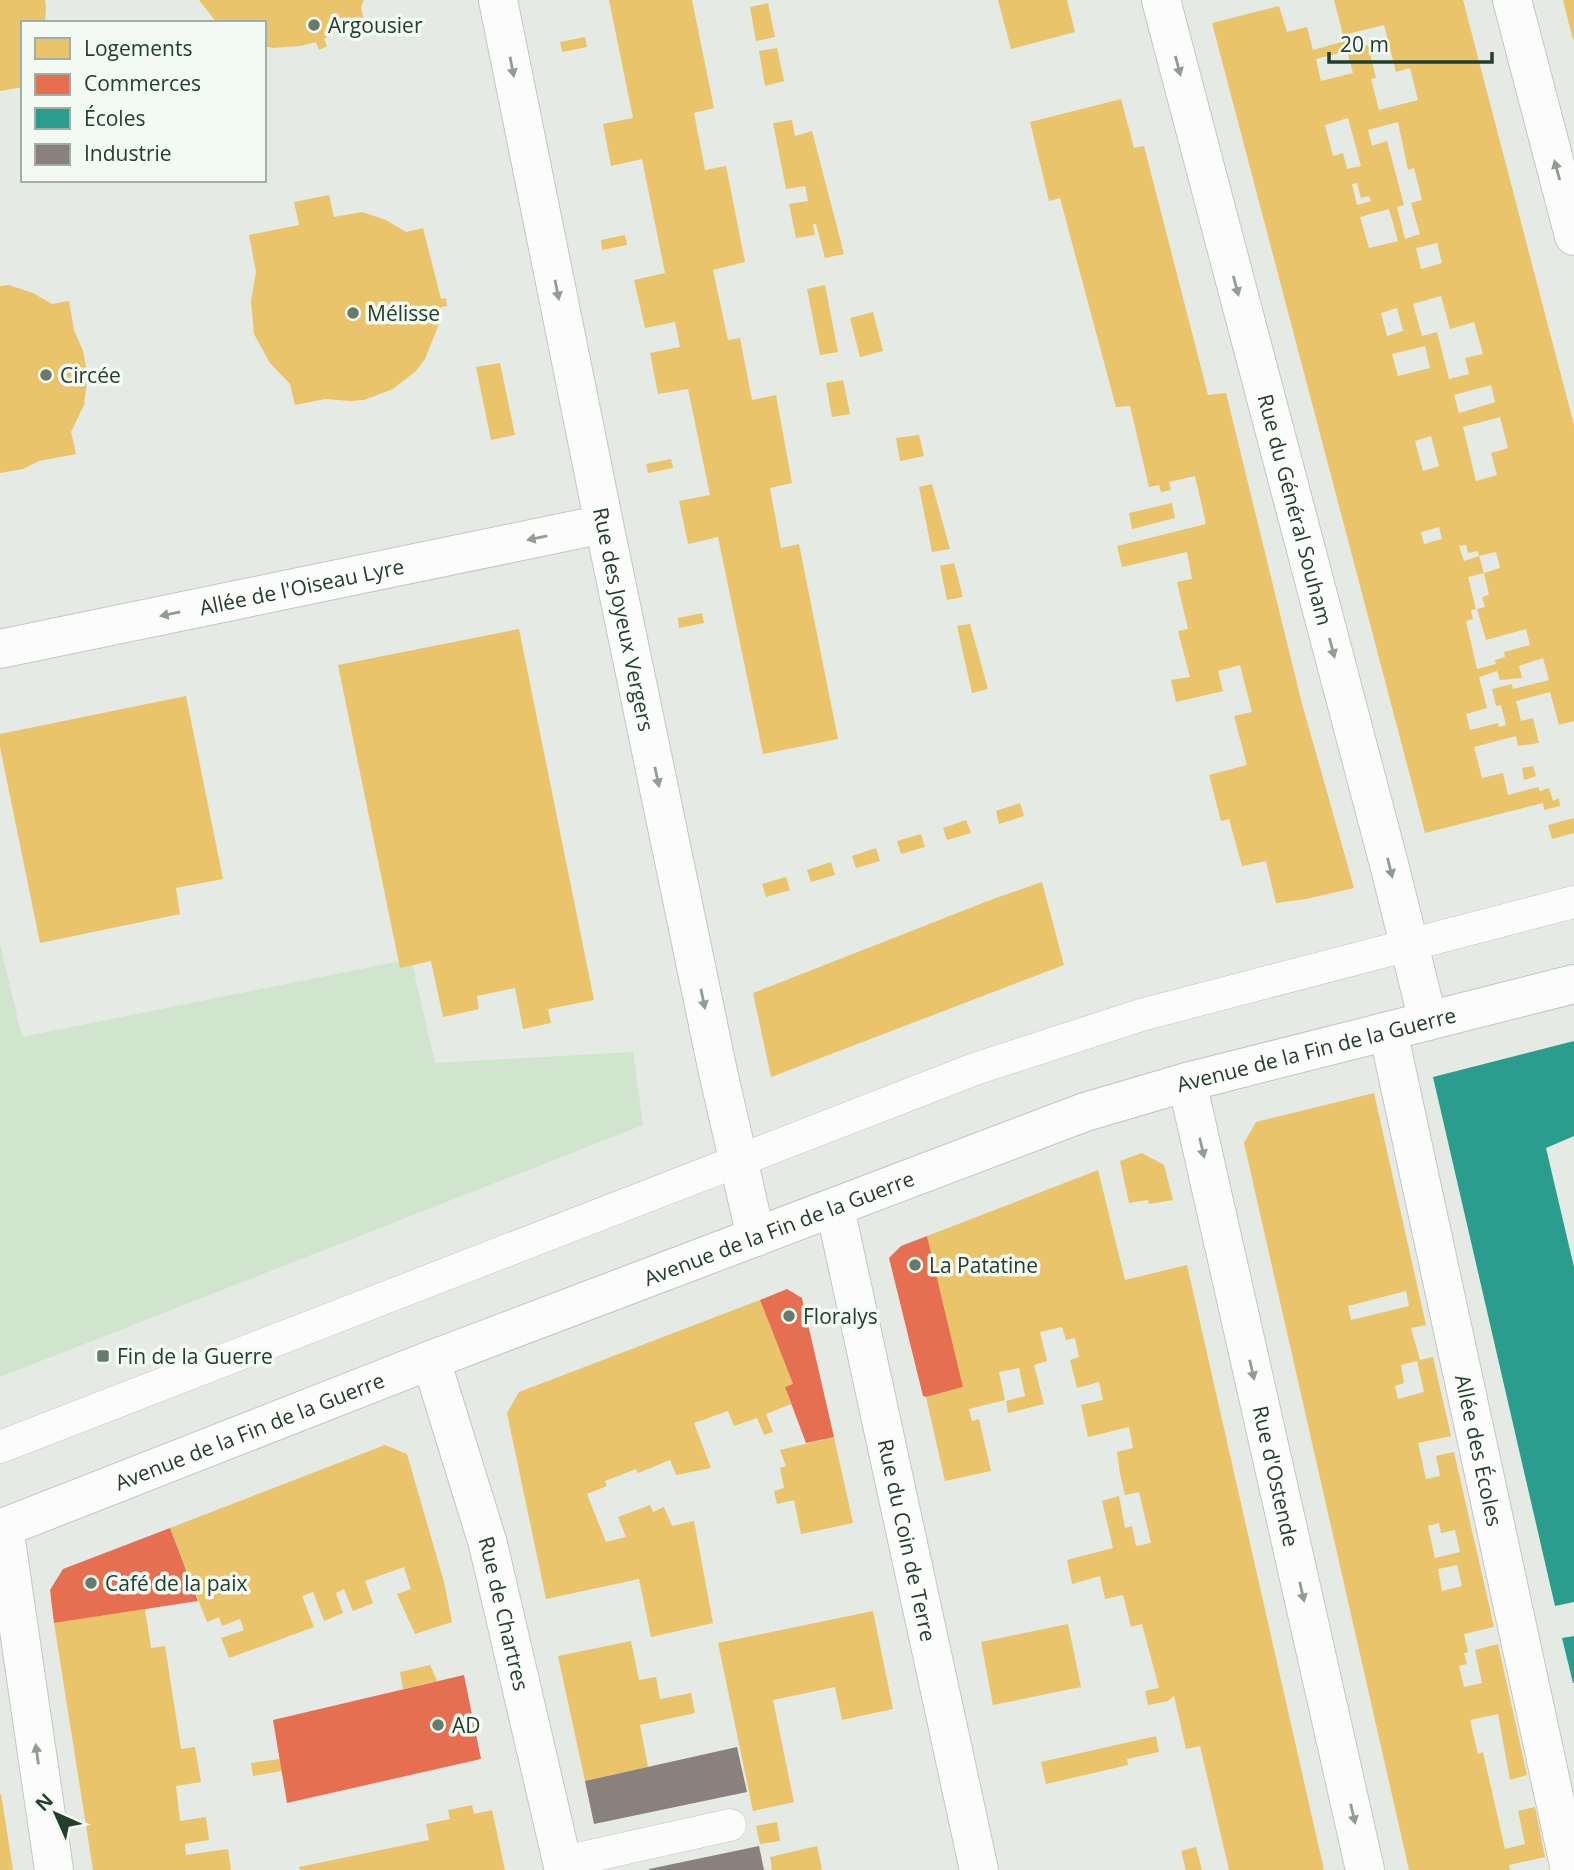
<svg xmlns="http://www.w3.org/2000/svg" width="1574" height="1870" font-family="'Open Sans',sans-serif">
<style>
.green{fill:#d1e4cd}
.homes{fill:#e9c46a;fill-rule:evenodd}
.shops{fill:#e76f51}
.schools{fill:#2a9d8f}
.industry{fill:#8a817c}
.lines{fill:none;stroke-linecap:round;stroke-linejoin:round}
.lane-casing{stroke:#c2c7c2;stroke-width:33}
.street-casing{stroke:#c2c7c2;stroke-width:40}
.secondary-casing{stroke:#bec6c0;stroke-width:40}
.lane{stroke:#fbfcfb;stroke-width:32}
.street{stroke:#fbfcfb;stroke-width:38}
.secondary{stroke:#fbfcfb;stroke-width:38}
.oneway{fill:#8e9e92}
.poi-dot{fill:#667b6b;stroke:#f3f9f3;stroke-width:2.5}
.labels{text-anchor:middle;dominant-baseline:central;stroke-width:7;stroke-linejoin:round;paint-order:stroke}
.poi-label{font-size:21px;fill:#213f2a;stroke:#f3f9f3;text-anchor:start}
.street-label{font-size:21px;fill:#213f2a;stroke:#f3f9f3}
</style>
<rect width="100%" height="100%" fill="#e5eae5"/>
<!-- green -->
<polygon class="green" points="0,944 22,1037 411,959 435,1063 633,1052 643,1125 0,1377"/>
<!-- homes -->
<g class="homes">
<polygon points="0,0 45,0 46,8 45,23 23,23 23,87 0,91"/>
<polygon points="199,0 364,0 361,7 365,27 333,33 324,39 327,46 319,50 316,42 300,46 273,48 264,46 264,23 217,23"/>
<polygon points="609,0 692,0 714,108 694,113 705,170 726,166 745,262 713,270 728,340 740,338 752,400 776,395 792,483 770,488 781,548 799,544 838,739 763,754 718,537 688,544 679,501 710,495 688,389 658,394 650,353 680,347 675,322 645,328 634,280 665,273 642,159 611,166 603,124 633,118"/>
<polygon points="998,0 1067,0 1075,32 1011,49"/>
<path d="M1334 0H1463L1574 425V721L1559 725 1550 692 1516 701 1521 721 1533 718 1539 743 1518 746 1516 736 1474 747 1482 778 1503 773 1508 795 1538 787 1540 791 1549 788 1553 801 1559 798 1560 806 1544 810 1543 803 1425 833 1212 23 1279 6 1287 32 1307 27 1313 50 1345 41 1347 51 1316 59 1321 81 1353 73 1347 51 1368 45 1376 78 1371 79 1379 110 1418 100 1410 68 1396 72 1384 25 1343 35ZM1348 118 1361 166 1347 169 1343 153 1333 156 1325 125ZM1398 122 1408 170 1414 168 1422 200 1411 203 1420 234 1405 239 1397 207 1404 205 1387 141 1372 146 1368 130ZM1357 183 1361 198 1369 196 1371 201 1357 205 1352 184ZM1389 209 1398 241 1369 248 1360 217ZM1437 243 1442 263 1421 269 1416 248ZM1441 296 1450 329 1474 322 1483 354 1465 358 1469 374 1449 379 1437 332 1422 336 1413 304ZM1397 308 1403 331 1387 336 1381 313ZM1425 346 1430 368 1398 376 1392 354ZM1491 385 1495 402 1459 413 1454 395ZM1500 417 1508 448 1491 453 1497 475 1476 481 1463 427ZM1431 436 1439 466 1423 471 1415 441ZM1439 527 1442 539 1424 544 1421 532ZM1466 545 1468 553 1478 551 1479 556 1496 552 1500 568 1484 573 1489 595 1482 597 1485 607 1477 609 1486 640 1526 629 1530 645 1504 652 1505 657 1495 660 1496 664 1477 669 1466 621 1473 619 1471 610 1476 609 1468 577 1484 573 1479 556 1464 561 1459 546ZM1543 658 1549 680 1513 689 1512 684 1492 689 1496 706 1501 705 1506 725 1499 727 1498 723 1470 730 1466 714 1487 708 1479 677 1497 671 1500 680 1522 678 1519 666Z"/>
<polygon points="1563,0 1574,0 1574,39 1573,40"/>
<polygon points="768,3 775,37 756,41 750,7"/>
<polygon points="585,37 587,47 562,52 560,42"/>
<polygon points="777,48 784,81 765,86 759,51"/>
<polygon points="1121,99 1134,148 1144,146 1208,395 1226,393 1301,700 1354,888 1306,899 1276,903 1266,861 1242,866 1229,819 1221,821 1209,775 1247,765 1234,716 1252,712 1240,665 1218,671 1223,691 1176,702 1171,680 1190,677 1178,631 1188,629 1177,582 1192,579 1187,552 1122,567 1117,546 1206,524 1195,476 1169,482 1171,490 1161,492 1159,485 1149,487 1130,406 1116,407 1060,198 1049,201 1030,122"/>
<polygon points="792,120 795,136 812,131 844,254 825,258 816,224 813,224 815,235 796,238 789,204 808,201 805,186 786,189 773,123"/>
<polygon points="329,195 334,217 362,212 386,220 406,232 423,228 441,299 446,298 447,306 441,307 441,319 425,359 416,371 393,389 364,400 351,401 325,399 295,405 290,384 270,363 254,334 251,301 256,272 249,235 299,225 294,202"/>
<polygon points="625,235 627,245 602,250 601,240"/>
<polygon points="9,285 33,293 52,304 69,301 74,330 83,351 87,371 91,371 93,379 87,380 84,405 71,432 76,454 39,461 23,469 0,473 0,286"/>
<polygon points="825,285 838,352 820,355 807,289"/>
<polygon points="873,312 883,351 860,357 850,318"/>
<polygon points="500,363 515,435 491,440 476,367"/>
<polygon points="843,380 850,414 832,417 826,383"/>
<polygon points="919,435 924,456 900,461 896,438"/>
<polygon points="671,459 673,468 648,473 646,464"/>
<polygon points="932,484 950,549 932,552 919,487"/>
<polygon points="1172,503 1175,518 1132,529 1129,513"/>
<polygon points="954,563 963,597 947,600 940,566"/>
<polygon points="702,613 704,623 679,628 678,618"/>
<polygon points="970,624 988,689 972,693 957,626"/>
<polygon points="519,629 594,1000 548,1009 551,1023 523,1029 515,988 477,996 479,1009 443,1017 431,961 400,968 338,665"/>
<polygon points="186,696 223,879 176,888 180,914 40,943 0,747 0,734"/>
<polygon points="1533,766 1536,776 1524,780 1522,768"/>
<polygon points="1020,803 1024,816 999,824 996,811"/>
<polygon points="1574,818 1574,833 1552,839 1548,825"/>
<polygon points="966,820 971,833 947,840 943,828"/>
<polygon points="921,834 925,847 901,854 897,841"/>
<polygon points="876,848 880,861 856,868 852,856"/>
<polygon points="831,862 835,875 811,882 807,870"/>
<polygon points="786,877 790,890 766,897 762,884"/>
<polygon points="1042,882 1064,965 771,1077 753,993 993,899"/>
<path d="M1374 1093 1426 1325 1411 1328 1420 1360 1433 1357 1451 1436 1418 1443 1426 1479 1440 1476 1436 1456 1454 1452 1494 1627 1464 1634 1468 1652 1464 1653 1467 1664 1459 1666 1464 1687 1482 1683 1475 1650 1498 1644 1527 1775 1510 1780 1498 1714 1470 1720 1478 1754 1483 1752 1505 1849 1525 1844 1518 1811 1535 1807 1545 1857 1509 1865 1510 1870H1409L1244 1143 1256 1122ZM1406 1291 1409 1306 1351 1320 1348 1306ZM1417 1361 1424 1392 1398 1399 1395 1386 1404 1383 1401 1365ZM1439 1523 1441 1533 1455 1530 1460 1552 1435 1558 1428 1526ZM1457 1565 1462 1586 1442 1591 1438 1569Z"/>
<polygon points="1142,1153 1164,1165 1173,1200 1149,1204 1148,1200 1129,1203 1120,1161"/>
<polygon points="1098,1170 1125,1280 1187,1265 1324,1870 1229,1870 1200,1746 1186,1749 1174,1696 1168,1701 1148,1705 1145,1691 1159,1688 1142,1624 1131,1627 1123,1595 1105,1599 1100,1576 1072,1584 1067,1560 1113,1548 1102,1501 1119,1496 1125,1528 1132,1526 1136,1546 1151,1543 1139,1492 1125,1495 1120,1474 1117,1452 1133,1448 1129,1427 1088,1437 1081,1405 1103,1400 1099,1382 1077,1388 1070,1360 1079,1357 1075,1338 1066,1340 1062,1327 1040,1332 1047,1361 1034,1365 1044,1404 1008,1413 1006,1401 1025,1396 1019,1368 999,1372 1005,1400 969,1409 972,1421 979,1419 991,1471 945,1481 926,1397 963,1387 927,1236"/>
<polygon points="760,1300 793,1384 785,1387 791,1404 766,1414 773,1432 764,1435 757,1418 734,1426 728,1411 694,1423 711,1468 676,1475 670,1460 638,1473 636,1469 618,1476 605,1481 607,1486 587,1494 606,1542 626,1537 618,1517 650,1505 653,1512 664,1507 672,1526 694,1521 713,1623 651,1637 639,1579 546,1599 507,1413 519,1392"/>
<polygon points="834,1437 853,1523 801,1534 794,1500 777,1504 774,1491 784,1488 780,1468 786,1466 780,1450"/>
<polygon points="385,1445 407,1454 444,1582 452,1622 415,1634 397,1594 411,1589 404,1567 365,1581 373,1603 353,1611 344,1589 336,1593 343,1613 324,1621 313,1592 302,1596 314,1627 229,1658 221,1638 244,1630 240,1619 222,1626 219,1617 207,1622 170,1528"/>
<polygon points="145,1609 151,1648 165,1646 181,1749 195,1747 201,1782 176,1786 180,1821 206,1817 209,1840 185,1844 186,1855 228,1849 231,1870 93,1870 54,1623"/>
<polygon points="873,1611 893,1709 842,1720 835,1687 773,1700 794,1802 753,1811 718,1643"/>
<polygon points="1068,1624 1081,1687 993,1705 981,1642"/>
<polygon points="631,1641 639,1680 656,1677 660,1699 691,1693 695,1713 640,1725 648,1767 585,1781 558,1656"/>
<polygon points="430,1665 437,1681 403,1689 400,1672"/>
<polygon points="1156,1736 1159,1752 1127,1759 1128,1765 1046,1784 1041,1762"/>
<polygon points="280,1759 282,1771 253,1776 251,1763"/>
<polygon points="0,1794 1,1794 13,1870 0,1870"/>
<polygon points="472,1805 474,1814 492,1810 505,1870 300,1870 299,1867 429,1840 426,1824 450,1819 448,1810"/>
<polygon points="777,1822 780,1841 760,1844 756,1826"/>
<polygon points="817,1846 822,1870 772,1870 770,1857"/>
<polygon points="1196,1847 1202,1870 1186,1870 1181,1851"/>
</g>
<!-- shops -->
<g class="shops">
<polygon points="927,1236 963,1387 926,1397 923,1396 889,1258 901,1246"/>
<polygon points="787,1289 802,1298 834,1437 806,1443 785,1387 793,1384 760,1300"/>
<polygon points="170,1528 198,1601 54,1623 50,1590 63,1569"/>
<polygon points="464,1675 481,1759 287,1803 273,1720"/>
</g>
<!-- schools -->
<g class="schools">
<polygon points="1574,1041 1574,1136 1546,1148 1574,1267 1574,1602 1555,1606 1433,1077"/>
<polygon points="1574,1636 1574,1683 1573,1683 1562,1638"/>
</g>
<!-- industry -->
<g class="industry">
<polygon points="737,1747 747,1792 594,1824 585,1781"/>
<polygon points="759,1846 764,1870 649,1870 649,1869"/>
</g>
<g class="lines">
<!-- lane casing -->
<g class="lane-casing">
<g id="lane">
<polyline points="0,1447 975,1069 1141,1015 1574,902"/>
<polyline points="563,1862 730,1825"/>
</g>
</g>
<!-- street casing -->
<g class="street-casing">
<g id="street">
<path id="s1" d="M498 0 604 524 718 1072 756 1237"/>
<path id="s2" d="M1161 0 1390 868 1428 1021"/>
<polyline points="1512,0 1574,236"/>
<path id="s3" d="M0 649 604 524"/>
<path id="s4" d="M1388 1031 1570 1870"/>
<path id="s5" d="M1187 1082 1365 1870"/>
<path id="s6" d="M835 1208 979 1870"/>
<path id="s7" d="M431 1360 488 1544 564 1870"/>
<polyline points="4,1527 54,1870"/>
</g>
</g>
<!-- secondary casing -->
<g class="secondary-casing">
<g id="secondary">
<path id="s8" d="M0 1529 431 1360 1085 1112 1187 1082 1574 984"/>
</g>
</g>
<!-- lane -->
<use href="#lane" class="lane"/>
<!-- street -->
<use href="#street" class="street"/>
<!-- secondary -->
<use href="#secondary" class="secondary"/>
</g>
<!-- one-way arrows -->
<defs><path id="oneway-solid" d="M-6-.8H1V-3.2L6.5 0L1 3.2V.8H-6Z" transform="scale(1.75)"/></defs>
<g class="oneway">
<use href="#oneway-solid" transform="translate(1178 66) rotate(75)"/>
<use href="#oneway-solid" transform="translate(512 67) rotate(79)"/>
<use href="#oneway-solid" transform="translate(1557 170) rotate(-105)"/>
<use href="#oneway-solid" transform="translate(1236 286) rotate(75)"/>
<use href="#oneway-solid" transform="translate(557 290) rotate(79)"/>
<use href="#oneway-solid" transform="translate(537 538) rotate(168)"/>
<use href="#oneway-solid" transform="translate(170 614) rotate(168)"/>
<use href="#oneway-solid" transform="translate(1332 648) rotate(75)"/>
<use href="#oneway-solid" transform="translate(657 777) rotate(78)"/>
<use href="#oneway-solid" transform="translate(1390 868) rotate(76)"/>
<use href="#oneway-solid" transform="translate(703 999) rotate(78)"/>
<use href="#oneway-solid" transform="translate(1202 1148) rotate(77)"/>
<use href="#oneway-solid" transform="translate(1252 1370) rotate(77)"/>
<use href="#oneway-solid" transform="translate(1302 1592) rotate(77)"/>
<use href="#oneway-solid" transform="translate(37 1754) rotate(-98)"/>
<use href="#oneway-solid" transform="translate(1353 1814) rotate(77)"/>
</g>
<!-- markers -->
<g class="poi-dot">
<circle cx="314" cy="25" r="7"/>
<circle cx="353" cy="313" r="7"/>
<circle cx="46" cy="375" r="7"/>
<circle cx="915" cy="1265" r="7"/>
<circle cx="789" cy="1316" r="7"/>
<rect x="96" y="1349" width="14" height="14" rx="3.5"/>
<circle cx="91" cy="1583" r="7"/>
<circle cx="438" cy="1725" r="7"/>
</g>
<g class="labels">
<!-- poi labels -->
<g class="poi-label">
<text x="328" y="25">Argousier</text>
<text x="367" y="313">Mélisse</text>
<text x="60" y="375">Circée</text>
<text x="929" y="1265">La Patatine</text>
<text x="803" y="1316">Floralys</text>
<text x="117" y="1356">Fin de la Guerre</text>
<text x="105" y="1583">Café de la paix</text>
<text x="452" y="1725">AD</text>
</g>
<!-- street labels -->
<g class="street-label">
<text stroke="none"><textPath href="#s2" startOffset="527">Rue du Général Souham</textPath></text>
<text stroke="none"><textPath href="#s3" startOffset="308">Allée de l'Oiseau Lyre</textPath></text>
<text stroke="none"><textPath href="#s1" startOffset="632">Rue des Joyeux Vergers</textPath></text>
<text stroke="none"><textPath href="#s8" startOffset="1402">Avenue de la Fin de la Guerre</textPath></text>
<text stroke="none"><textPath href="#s8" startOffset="835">Avenue de la Fin de la Guerre</textPath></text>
<text stroke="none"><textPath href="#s8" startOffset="268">Avenue de la Fin de la Guerre</textPath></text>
<text stroke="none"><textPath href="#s4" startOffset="429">Allée des Écoles</textPath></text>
<text stroke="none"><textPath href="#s5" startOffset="404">Rue d'Ostende</textPath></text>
<text stroke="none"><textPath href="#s6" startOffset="340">Rue du Coin de Terre</textPath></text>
<text stroke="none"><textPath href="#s7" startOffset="264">Rue de Chartres</textPath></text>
</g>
</g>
<!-- legend -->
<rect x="21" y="21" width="245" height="161" fill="#f3f9f3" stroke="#9fafa3" stroke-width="2"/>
<rect x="35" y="38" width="35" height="21" fill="#e9c46a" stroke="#9fafa3" stroke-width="2"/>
<text x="84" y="56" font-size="21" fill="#213f2a">Logements</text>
<rect x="35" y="74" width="35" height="21" fill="#e76f51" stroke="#9fafa3" stroke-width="2"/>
<text x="84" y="91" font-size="21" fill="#213f2a">Commerces</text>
<rect x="35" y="108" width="35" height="21" fill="#2a9d8f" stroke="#9fafa3" stroke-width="2"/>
<text x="84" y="126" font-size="21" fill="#213f2a">Écoles</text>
<rect x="35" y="144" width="35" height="21" fill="#8a817c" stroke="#9fafa3" stroke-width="2"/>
<text x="84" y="161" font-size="21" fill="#213f2a">Industrie</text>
<!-- north arrow -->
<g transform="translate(56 1814) rotate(315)" stroke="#f3f9f3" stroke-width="5" paint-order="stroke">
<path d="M0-5L12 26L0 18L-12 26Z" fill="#213f2a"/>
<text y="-10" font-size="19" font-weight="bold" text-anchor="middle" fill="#213f2a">N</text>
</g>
<!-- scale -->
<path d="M1329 52v10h163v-10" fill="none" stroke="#213f2a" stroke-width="3.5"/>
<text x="1340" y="52" font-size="21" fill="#213f2a" stroke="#f3f9f3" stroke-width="5" paint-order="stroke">20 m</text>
</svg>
